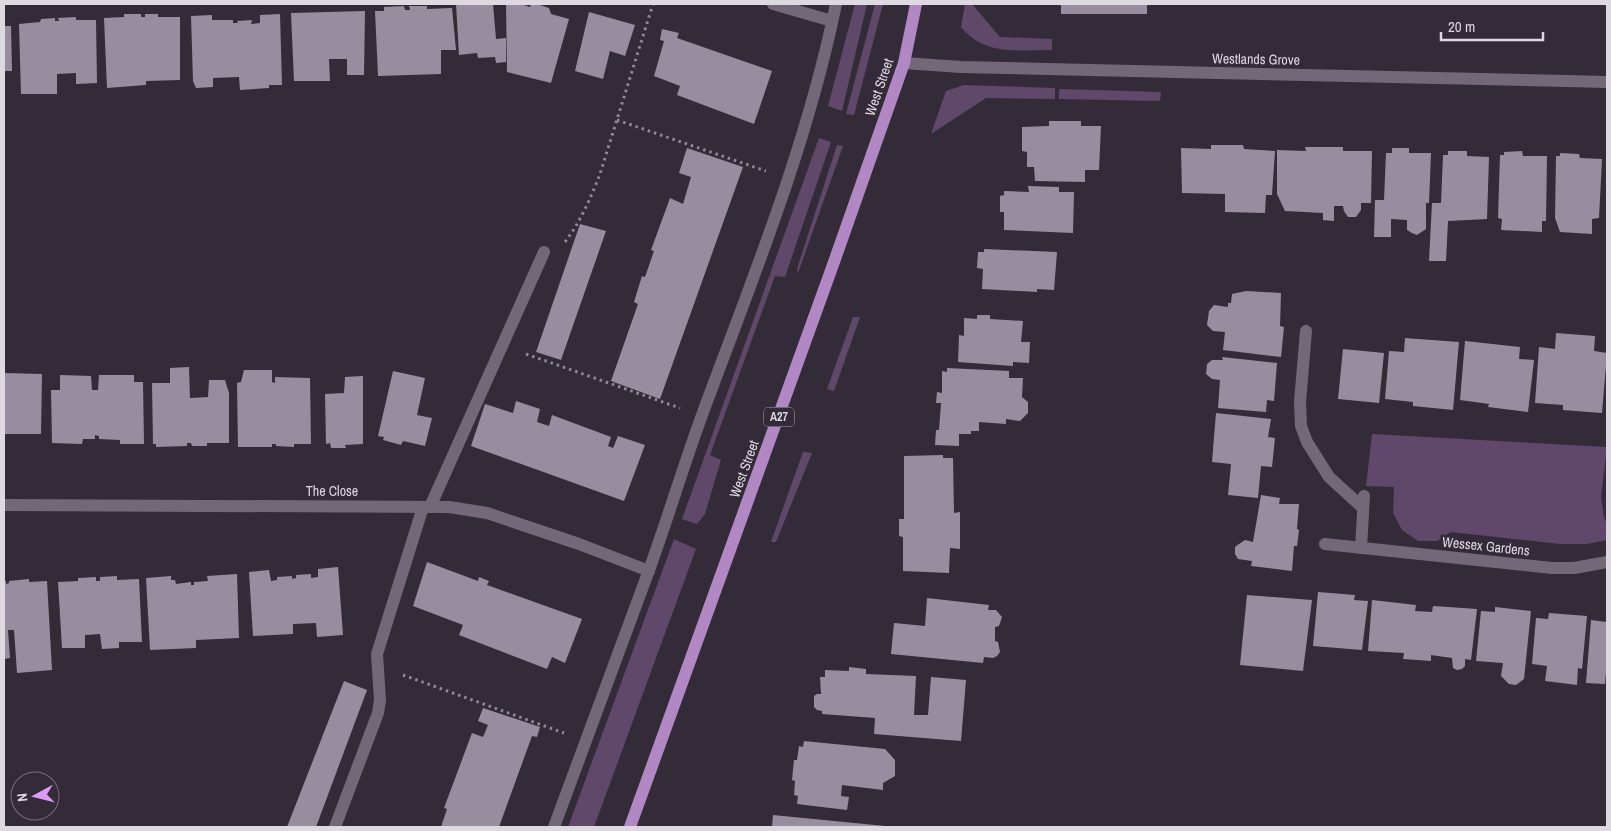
<svg xmlns="http://www.w3.org/2000/svg" width="1611" height="831" font-family="'Archivo Narrow',sans-serif">
<style>
.green{fill:#5f4869}
.building{fill:#988d9e}
.lines{fill:none;stroke-linecap:round;stroke-linejoin:round}
.path{stroke:#918995;stroke-width:3;stroke-dasharray:2.5 4;stroke-linecap:butt}
.minor{stroke:#736878;stroke-width:12}
.major{stroke:#b188c3;stroke-width:12}
.labels{text-anchor:middle;dominant-baseline:central;stroke-width:5;stroke-linejoin:round;paint-order:stroke}
.shield{fill:#342b39;stroke:#aba4af;stroke-width:1}
.shield-label{font-size:12px;font-weight:bold;fill:#ded8e1}
.street-label{font-size:14px;fill:#ded8e1;stroke:#342b39}
</style>
<rect width="100%" height="100%" fill="#342b39"/>
<!-- green -->
<g class="green">
<polygon points="855,4 867,4 842,111 828,106"/>
<polygon points="875,4 883,4 854,115 846,114"/>
<path d="M965 4H972L1000 37 1052 39V50C1017 50 985 56 961 27Z"/>
<polygon points="964,85 1055,88 1055,99 986,98 931,134 946,91"/>
<polygon points="1059,89 1161,92 1160,101 1059,99"/>
<polygon points="819,138 831,142 785,277 775,276 710,455 721,460 705,514 697,524 682,519"/>
<polygon points="837,145 843,146 798,273 797,269"/>
<polygon points="853,317 860,317 834,391 827,389"/>
<polygon points="1372,434 1607,447 1601,497 1604,517 1607,525 1607,540 1587,544 1560,544 1451,532 1437,541 1418,541 1402,530 1393,513 1394,487 1366,486"/>
<polygon points="803,452 812,453 776,542 771,542"/>
<polygon points="674,539 696,549 594,827 568,827"/>
</g>
<!-- building -->
<g class="building">
<polygon points="456,4 493,4 496,39 506,38 506,62 496,63 495,57 478,58 477,53 459,55"/>
<polygon points="506,4 521,4 530,7 531,4 537,4 549,8 551,14 569,19 551,83 507,72"/>
<rect x="1061" y="4" width="86" height="10"/>
<polygon points="404,6 405,10 410,10 409,6 427,6 427,9 452,8 456,50 441,50 441,74 378,76 375,11 384,11 384,7"/>
<polygon points="365,11 364,75 347,75 347,59 329,59 330,81 294,81 291,13"/>
<polygon points="589,12 635,25 625,56 610,51 603,79 575,71"/>
<polygon points="124,14 141,14 141,17 145,17 145,14 158,14 158,17 180,17 180,80 146,81 146,85 107,88 104,18 124,17"/>
<polygon points="280,14 282,85 269,85 269,88 240,90 239,77 213,78 213,87 196,88 193,81 191,16 212,15 212,20 233,20 233,23 238,23 237,21 252,20 251,24 260,23 260,15"/>
<polygon points="76,17 76,20 96,20 97,83 76,84 76,73 57,74 57,94 21,94 19,24 40,22 41,19 55,18 55,21 59,21 58,18"/>
<polygon points="4,26 11,26 12,71 4,71"/>
<polygon points="662,29 679,33 677,38 772,71 754,124 677,95 680,86 654,76 664,41 660,40"/>
<polygon points="1049,121 1081,121 1081,126 1101,126 1099,170 1085,170 1085,182 1035,181 1034,167 1027,167 1027,152 1022,151 1022,127 1049,126"/>
<polygon points="1211,145 1243,145 1244,149 1275,151 1272,195 1266,195 1265,213 1225,212 1225,194 1182,193 1181,148 1211,149"/>
<polygon points="1305,147 1343,147 1343,151 1372,151 1371,203 1361,203 1361,210 1356,217 1348,217 1344,211 1343,206 1334,206 1334,221 1323,220 1323,213 1285,211 1277,194 1277,150 1306,151"/>
<polygon points="687,148 743,167 660,399 611,381 638,304 634,302 642,276 645,277 654,251 651,250 670,198 683,204 691,177 679,173"/>
<polygon points="1392,148 1409,148 1409,153 1431,153 1429,203 1426,203 1426,229 1417,235 1412,233 1407,230 1407,220 1391,219 1391,237 1374,237 1375,200 1384,200 1386,153 1392,153"/>
<polygon points="1448,151 1467,151 1467,156 1489,157 1487,219 1448,221 1446,261 1429,261 1432,203 1441,203 1443,155 1448,155"/>
<polygon points="1522,151 1523,156 1547,156 1546,221 1542,221 1542,232 1501,230 1502,219 1498,218 1500,155 1504,155 1504,152"/>
<polygon points="1560,153 1579,154 1580,158 1602,159 1599,218 1592,219 1592,234 1560,232 1555,218 1556,156 1560,156"/>
<polygon points="1028,186 1059,187 1059,192 1074,192 1073,233 1004,230 1004,212 1000,212 1000,196 1004,195 1004,191 1029,192"/>
<polygon points="580,224 606,231 561,360 536,352"/>
<polygon points="984,249 1057,252 1054,290 1037,289 1037,292 982,289 983,269 977,268 978,252 984,252"/>
<polygon points="1246,291 1281,293 1280,326 1284,327 1281,357 1223,350 1225,332 1213,331 1207,325 1209,311 1214,305 1228,307 1228,303 1231,303 1232,294"/>
<polygon points="977,315 990,315 990,319 1023,321 1021,342 1030,342 1029,363 1013,362 1013,366 958,362 959,335 964,336 964,318 977,319"/>
<polygon points="1556,333 1595,336 1594,351 1607,353 1602,413 1563,410 1563,405 1535,403 1539,347 1555,349"/>
<polygon points="1405,338 1459,342 1453,410 1413,406 1413,402 1385,399 1389,351 1404,352"/>
<polygon points="1465,341 1520,347 1519,359 1534,360 1528,412 1488,407 1489,404 1460,400"/>
<polygon points="1343,349 1384,353 1379,403 1338,399"/>
<polygon points="1222,357 1277,363 1274,401 1267,400 1266,412 1218,408 1220,380 1212,379 1206,374 1207,364 1212,360 1223,360"/>
<polygon points="189,367 190,398 208,397 209,380 225,380 229,393 229,443 207,443 207,446 192,446 191,443 187,443 187,446 156,447 156,444 153,444 152,383 170,383 170,368"/>
<polygon points="947,368 1009,371 1009,378 1023,378 1022,397 1028,402 1028,413 1020,421 1006,419 1006,424 979,422 979,431 971,431 971,434 959,434 959,446 935,445 936,430 939,430 941,403 936,403 937,392 942,393 942,371 947,372"/>
<polygon points="244,370 272,370 272,382 275,383 275,377 310,378 311,444 294,444 294,447 276,446 276,444 272,444 272,447 238,447 237,383 241,382"/>
<polygon points="393,371 425,378 417,415 432,418 425,446 403,441 401,445 383,440 384,437 378,436"/>
<polygon points="4,373 42,374 41,434 4,434"/>
<polygon points="60,375 91,376 92,390 98,390 99,375 134,375 134,382 143,382 144,444 120,444 120,440 99,439 99,436 95,435 95,439 83,439 82,444 52,443 51,390 60,390"/>
<polygon points="363,376 363,444 345,445 346,448 331,448 330,443 326,444 325,394 344,393 345,377"/>
<polygon points="516,401 540,409 537,422 549,426 552,415 611,437 608,446 613,448 618,436 645,445 624,501 471,446 485,404 513,413"/>
<polygon points="1216,413 1271,419 1268,437 1275,438 1272,467 1261,466 1258,498 1228,495 1231,464 1212,462"/>
<polygon points="943,455 943,458 953,458 954,513 960,512 960,549 950,548 949,573 903,571 903,537 899,536 899,519 904,519 904,456"/>
<polygon points="1261,495 1280,498 1279,504 1299,504 1297,529 1299,530 1297,546 1294,546 1292,571 1251,566 1252,561 1238,559 1235,554 1235,547 1239,544 1245,540 1253,542"/>
<polygon points="427,562 478,581 479,577 489,581 487,585 582,619 565,663 552,657 547,669 459,635 463,625 413,606"/>
<polygon points="338,567 343,635 317,637 316,623 293,624 293,634 253,636 249,572 269,570 271,581 277,580 277,577 292,576 292,579 296,578 296,575 311,574 311,578 318,577 318,569"/>
<polygon points="237,574 239,638 196,640 196,648 150,650 146,578 171,576 171,580 175,580 176,584 191,582 191,585 194,585 194,582 208,581 207,576"/>
<polygon points="117,576 117,580 139,579 142,642 119,642 119,648 102,649 100,634 85,635 85,648 62,648 58,582 78,581 78,578 96,577 96,581 100,581 100,577"/>
<polygon points="29,579 29,582 47,581 52,670 17,673 14,630 8,630 10,658 4,659 4,581 6,581 6,584 9,583 9,581"/>
<polygon points="1318,592 1355,595 1354,600 1368,601 1362,650 1313,646"/>
<polygon points="1247,595 1312,600 1303,671 1240,665"/>
<polygon points="927,598 989,605 988,610 996,610 1002,617 999,626 995,627 995,641 998,642 1000,652 997,656 993,658 984,657 983,663 891,654 894,623 925,626"/>
<polygon points="1372,600 1416,605 1415,611 1432,612 1433,606 1477,609 1471,660 1465,659 1465,666 1462,669 1457,670 1453,668 1452,658 1431,655 1431,661 1403,659 1404,653 1368,651"/>
<polygon points="1495,607 1531,611 1524,679 1516,685 1509,684 1501,676 1503,663 1476,661 1481,611 1495,612"/>
<polygon points="1549,613 1587,616 1582,669 1578,668 1577,685 1545,681 1547,666 1532,664 1536,618 1548,619"/>
<polygon points="1591,620 1607,622 1607,672 1606,672 1605,684 1586,683"/>
<polygon points="849,667 866,669 866,674 916,676 914,715 928,715 931,677 966,680 961,741 874,734 875,718 822,714 822,711 817,710 814,707 814,696 817,694 821,694 820,677 825,677 825,670 849,671"/>
<polygon points="344,681 367,690 316,827 287,827"/>
<polygon points="483,708 540,727 537,737 532,736 499,827 441,827 447,809 444,808 472,733 483,737 488,725 478,721"/>
<polygon points="804,741 885,749 895,760 895,776 883,783 883,790 842,785 841,796 849,797 847,810 797,804 798,796 794,795 795,781 792,780 794,760 797,760 799,746 803,747"/>
<polygon points="773,815 885,826 885,827 772,827"/>
</g>
<g class="lines">
<!-- path -->
<g class="path">
<polyline points="617,120 766,171"/>
<path d="M565 242C581 221 591 197 600 174L653 4"/>
<polyline points="526,354 680,408"/>
<polyline points="403,675 564,733"/>
</g>
<!-- minor -->
<g class="minor">
<polyline points="773,4 832,21"/>
<polyline points="904,63 961,67 1607,82"/>
<polyline points="1306,331 1300,402 1301,426 1307,442 1329,477 1363,508"/>
<polyline points="4,505 449,507 487,513 579,544 649,571"/>
<polyline points="430,507 544,252"/>
<polyline points="1325,544 1552,568 1574,568 1607,562"/>
<polyline points="1361,548 1364,496"/>
<polyline points="335,827 378,713 380,700 377,654 423,507"/>
<path d="M554 827C585 742 617 658 648 573 667 521 683 467 702 415 752 280 807 146 836 4"/>
</g>
<!-- major -->
<polyline class="major" points="630,827 834,262 904,63 916,4"/>
</g>
<g class="labels">
<!-- shield labels -->
<rect class="shield" x="764" y="407.5" width="30" height="19" rx="4"/>
<g class="shield-label">
<text x="779" y="417">A27</text>
</g>
<!-- street labels -->
<g class="street-label">
<text transform="translate(1256 59) rotate(1)">Westlands Grove</text>
<text transform="translate(879 87) rotate(-71)">West Street</text>
<text transform="translate(744 469) rotate(-70)">West Street</text>
<text x="332" y="491">The Close</text>
<text transform="translate(1486 546) rotate(6)">Wessex Gardens</text>
</g>
</g>
<!-- border -->
<rect width="1611" height="831" fill="none" stroke="#ded8e1" stroke-width="10"/>
<!-- north arrow -->
<g transform="translate(35 796) rotate(263)"><circle r="24" fill="#342b39" stroke="#78707c"/>
<path d="M0-4L9 19L0 12L-9 19Z" fill="#da9af6"/>
<text y="-8" font-size="14" font-weight="bold" text-anchor="middle" fill="#ded8e1">N</text>
</g>
<!-- scale -->
<path d="M1441 32v8h102v-8" fill="none" stroke="#ded8e1" stroke-width="2.5"/>
<text x="1448" y="32" font-size="15" fill="#ded8e1" stroke="#342b39" stroke-width="4" paint-order="stroke">20 m</text>
</svg>
